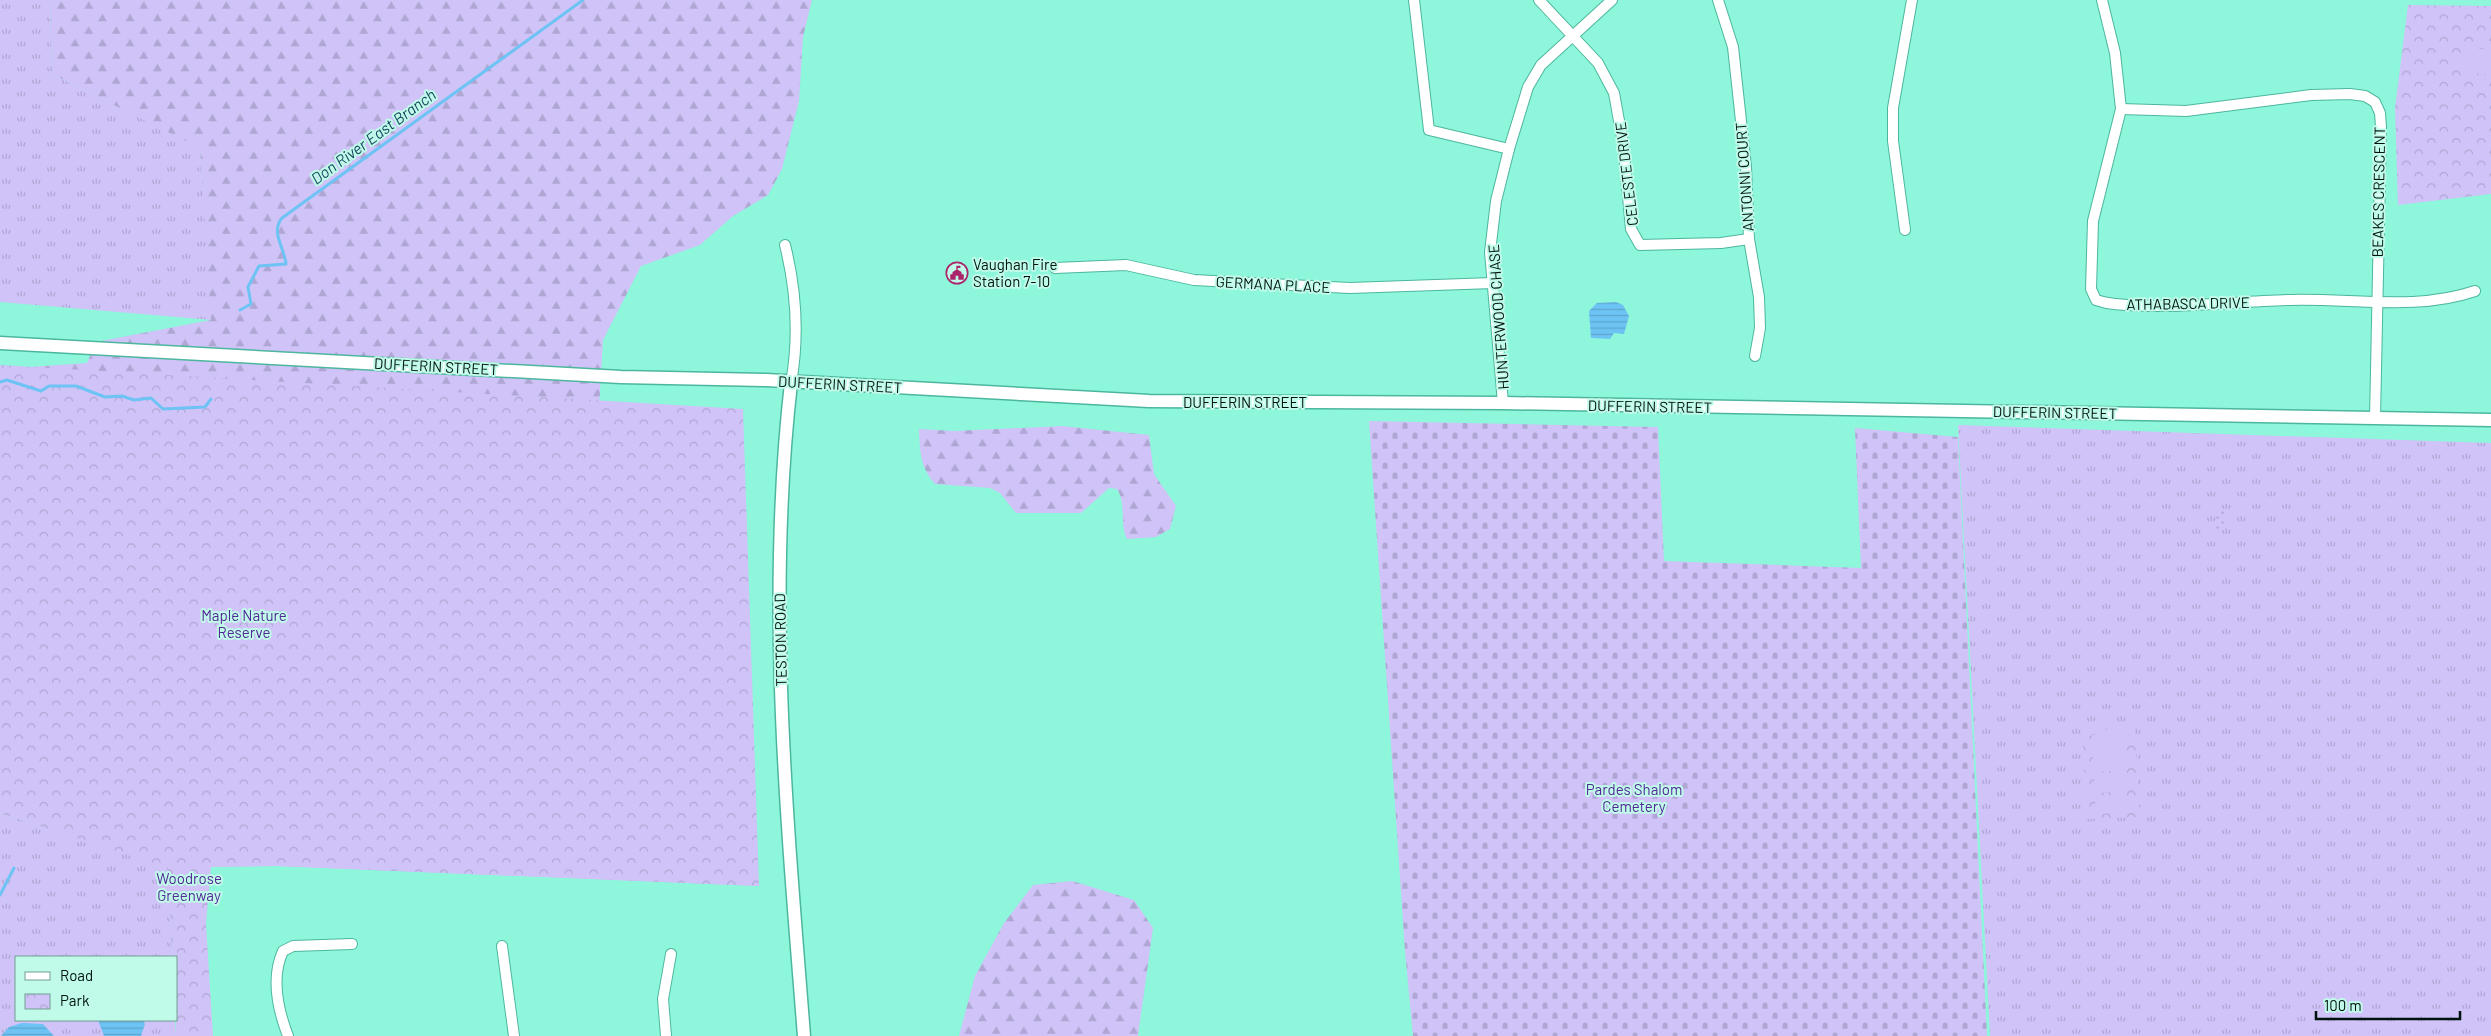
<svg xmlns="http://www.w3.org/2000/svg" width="2491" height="1036" font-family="Barlow,sans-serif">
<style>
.grass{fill:url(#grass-tufts)}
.forest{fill:url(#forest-firs)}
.cemetery{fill:url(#cemetery-stones)}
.park{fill:url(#park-crowns)}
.garden{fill:url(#garden-dots)}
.pitch{fill:#cfc3f7}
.water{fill:url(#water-rules)}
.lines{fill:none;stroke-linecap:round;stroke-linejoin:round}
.stream{stroke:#6dc3f4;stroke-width:3}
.minor-casing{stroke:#4cb79e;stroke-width:12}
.major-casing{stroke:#4cb79e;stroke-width:15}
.minor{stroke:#fff;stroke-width:10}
.major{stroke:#fff;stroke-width:12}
.labels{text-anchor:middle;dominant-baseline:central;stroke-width:4;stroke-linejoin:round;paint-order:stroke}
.street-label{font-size:15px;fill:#00120d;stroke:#c0fbea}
.poi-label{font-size:15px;fill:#00120d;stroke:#c0fbea;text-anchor:start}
.park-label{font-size:15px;fill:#522895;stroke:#c0fbea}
.water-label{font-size:16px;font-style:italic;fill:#184861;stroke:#c0fbea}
</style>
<defs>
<pattern id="grass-tufts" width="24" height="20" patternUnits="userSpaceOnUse" patternTransform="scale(1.25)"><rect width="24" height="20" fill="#cfc3f7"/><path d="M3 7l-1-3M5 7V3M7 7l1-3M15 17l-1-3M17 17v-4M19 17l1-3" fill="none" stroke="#b0a6d3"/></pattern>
<pattern id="forest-firs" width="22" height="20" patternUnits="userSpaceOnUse" patternTransform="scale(1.25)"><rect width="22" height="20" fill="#cfc3f7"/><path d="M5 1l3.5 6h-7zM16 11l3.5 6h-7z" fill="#b0a6d3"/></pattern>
<pattern id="cemetery-stones" width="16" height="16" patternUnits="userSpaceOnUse" patternTransform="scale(1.25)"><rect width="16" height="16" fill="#cfc3f7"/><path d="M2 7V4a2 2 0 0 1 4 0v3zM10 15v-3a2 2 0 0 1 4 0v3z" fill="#b0a6d3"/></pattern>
<pattern id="park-crowns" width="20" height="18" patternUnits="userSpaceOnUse" patternTransform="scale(1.25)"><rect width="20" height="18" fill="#cfc3f7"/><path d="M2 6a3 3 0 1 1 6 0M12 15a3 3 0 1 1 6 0" fill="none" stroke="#b0a6d3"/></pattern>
<pattern id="garden-dots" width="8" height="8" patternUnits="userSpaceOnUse" patternTransform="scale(1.25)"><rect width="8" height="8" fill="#cfc3f7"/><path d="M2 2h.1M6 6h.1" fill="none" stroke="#b0a6d3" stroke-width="1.8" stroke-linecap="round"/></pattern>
<pattern id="water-rules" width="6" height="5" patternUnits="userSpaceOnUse" patternTransform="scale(1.25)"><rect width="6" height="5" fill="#6dc3f4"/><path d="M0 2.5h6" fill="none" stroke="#5da6d0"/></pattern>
</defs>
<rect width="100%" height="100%" fill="#8ef6db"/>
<!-- grass -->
<g class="grass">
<polygon points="0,0 50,0 52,74 200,147 212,320 0,302"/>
<polygon points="1958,425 2491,443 2491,1036 1990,1036"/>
<polygon points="0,813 169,867 172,957 16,957 16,1020 175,1020 176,1036 0,1036"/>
</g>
<!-- forest -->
<g class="forest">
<polygon points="50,0 812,0 803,37 799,101 782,169 768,195 733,216 700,245 641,266 603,340 599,408 749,804 759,886 277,866 169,867 0,369 87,363 96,342 211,320 200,148 52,74"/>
<path d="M1062 426 1149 435 1154 474 1176 506 1170 529 1156 537 1127 539C1119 523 1127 504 1117 489L1109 488 1081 513H1016L1000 493 990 488 935 484C920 467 920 452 919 429L954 431Z"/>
<polygon points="1072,881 1134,900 1153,928 1138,1036 959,1036 975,976 1004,923 1033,885"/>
</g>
<!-- cemetery -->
<polygon class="cemetery" points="1369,421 1658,427 1664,561 1861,568 1855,428 1958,437 1987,1036 1413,1036 1405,951"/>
<!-- park -->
<g class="park">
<polygon points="2408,5 2491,6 2491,194 2398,205 2395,108"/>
<polygon points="0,365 743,409 759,886 277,866 211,867 206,924 213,1036 176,1036 176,957 172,957 168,868 0,813"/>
<polygon points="2135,728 2140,817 2087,819 2082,731"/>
</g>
<!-- garden -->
<polygon class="garden" points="2217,510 2226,512 2224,529 2214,532"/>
<!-- pitch -->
<g class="pitch">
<polygon points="2463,47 2491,50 2491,75 2461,72"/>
<polygon points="2126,734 2127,749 2092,751 2092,735"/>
<polygon points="2127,754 2128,770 2093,772 2093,756"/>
<polygon points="2128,775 2129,791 2095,793 2094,777"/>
<polygon points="2129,796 2130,812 2096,814 2095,798"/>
</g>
<!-- water -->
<g class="water">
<polygon points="1616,302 1623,305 1629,316 1624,334 1614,333 1610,339 1591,338 1589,311 1597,303"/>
<polygon points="98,1020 143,1020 145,1024 141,1036 104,1036"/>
<polygon points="22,1023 43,1024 54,1036 1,1036 9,1027"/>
</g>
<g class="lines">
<!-- stream -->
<g class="stream">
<path d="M240 310 251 304 248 287 259 266 286 264C285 249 270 232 282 218L583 0"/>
<polyline points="0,382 7,380 41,391 49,386 76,386 105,397 122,396 134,400 151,398 163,409 205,407 211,399"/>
<polyline points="0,895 14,868"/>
</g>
<!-- minor casing -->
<g class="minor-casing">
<g id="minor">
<polyline points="1414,0 1429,130 1509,149"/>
<polyline points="1539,0 1598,63 1614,93 1623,143 1631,229 1640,245 1721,243 1749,239"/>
<polyline points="1718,0 1733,47 1746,167 1749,239 1759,297 1760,328 1755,356"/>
<path d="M2102 0 2115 53 2121 109 2093 221 2091 289 2096 300C2113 306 2131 305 2149 306 2196 307 2242 301 2290 300 2351 298 2417 311 2475 291"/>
<polyline points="2121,109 2186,111 2311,95 2350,94 2365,96 2375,102 2380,113 2381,127 2375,419"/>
<polyline points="1905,230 1893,141 1893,108 1912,0"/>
<path d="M785 245C796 289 799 338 791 383"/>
<polyline points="1055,268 1126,265 1194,280 1350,288 1493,283"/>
<polyline points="1503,403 1490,252 1496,201 1509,149 1528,87 1541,65 1612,0"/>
<polyline points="502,946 514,1036"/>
<path d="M288 1036C278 1010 271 977 283 951L293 946 352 944"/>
<polyline points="666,1036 663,999 671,954"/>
</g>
</g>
<!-- major casing -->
<g class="major-casing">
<g id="major">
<polyline points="0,343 621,377 766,380 1149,401 1503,403 2491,420"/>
<path d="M791 383C766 600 787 819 804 1036"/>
</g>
</g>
<!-- minor -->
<use href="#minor" class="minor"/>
<!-- major -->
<use href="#major" class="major"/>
</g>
<!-- icons -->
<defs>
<g id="civic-ring" transform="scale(1.125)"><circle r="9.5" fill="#c0fbea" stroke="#ab2368" stroke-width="1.5"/><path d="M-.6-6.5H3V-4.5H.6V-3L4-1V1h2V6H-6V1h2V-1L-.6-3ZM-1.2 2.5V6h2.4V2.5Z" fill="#ab2368"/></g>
</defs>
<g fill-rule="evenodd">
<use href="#civic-ring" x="957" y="273"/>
</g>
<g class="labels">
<!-- street labels -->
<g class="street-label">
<text transform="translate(1626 174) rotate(-97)">CELESTE DRIVE</text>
<text transform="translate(1744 177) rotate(-94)">ANTONNI COURT</text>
<text transform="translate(2378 192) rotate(-89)">BEAKES CRESCENT</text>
<text transform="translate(1273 284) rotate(3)">GERMANA PLACE</text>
<text transform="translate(2188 303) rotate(-1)">ATHABASCA DRIVE</text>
<text transform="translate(1498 317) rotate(-94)">HUNTERWOOD CHASE</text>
<text transform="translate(436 366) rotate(3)">DUFFERIN STREET</text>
<text transform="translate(840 384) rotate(3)">DUFFERIN STREET</text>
<text x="1245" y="402">DUFFERIN STREET</text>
<text transform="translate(1650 406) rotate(1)">DUFFERIN STREET</text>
<text transform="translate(2055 412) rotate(1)">DUFFERIN STREET</text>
<text transform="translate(780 640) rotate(-91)">TESTON ROAD</text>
</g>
<!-- poi labels -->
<g class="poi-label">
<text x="973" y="264">Vaughan Fire<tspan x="973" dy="17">Station 7-10</tspan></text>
</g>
<!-- park labels -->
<g class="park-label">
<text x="244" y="615">Maple Nature<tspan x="244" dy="17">Reserve</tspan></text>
<text x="1634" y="789">Pardes Shalom<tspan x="1634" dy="17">Cemetery</tspan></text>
<text x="189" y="878">Woodrose<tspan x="189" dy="17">Greenway</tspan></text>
</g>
<!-- water labels -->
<g class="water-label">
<text transform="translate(373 136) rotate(-36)">Don River East Branch</text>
</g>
</g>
<!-- legend -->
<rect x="15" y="956" width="162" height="65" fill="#c0fbea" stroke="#739e92"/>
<rect x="25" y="972" width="25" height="8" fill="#ffffff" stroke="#739e92"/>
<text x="60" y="981" font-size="15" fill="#00120d">Road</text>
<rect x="25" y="994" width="25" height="15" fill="url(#park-crowns)" stroke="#739e92"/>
<text x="60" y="1006" font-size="15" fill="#00120d">Park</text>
<!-- scale -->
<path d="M2316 1011v8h144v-8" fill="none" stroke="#00120d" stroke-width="2.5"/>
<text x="2324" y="1011" font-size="15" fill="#00120d" stroke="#c0fbea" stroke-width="4" paint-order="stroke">100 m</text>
</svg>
